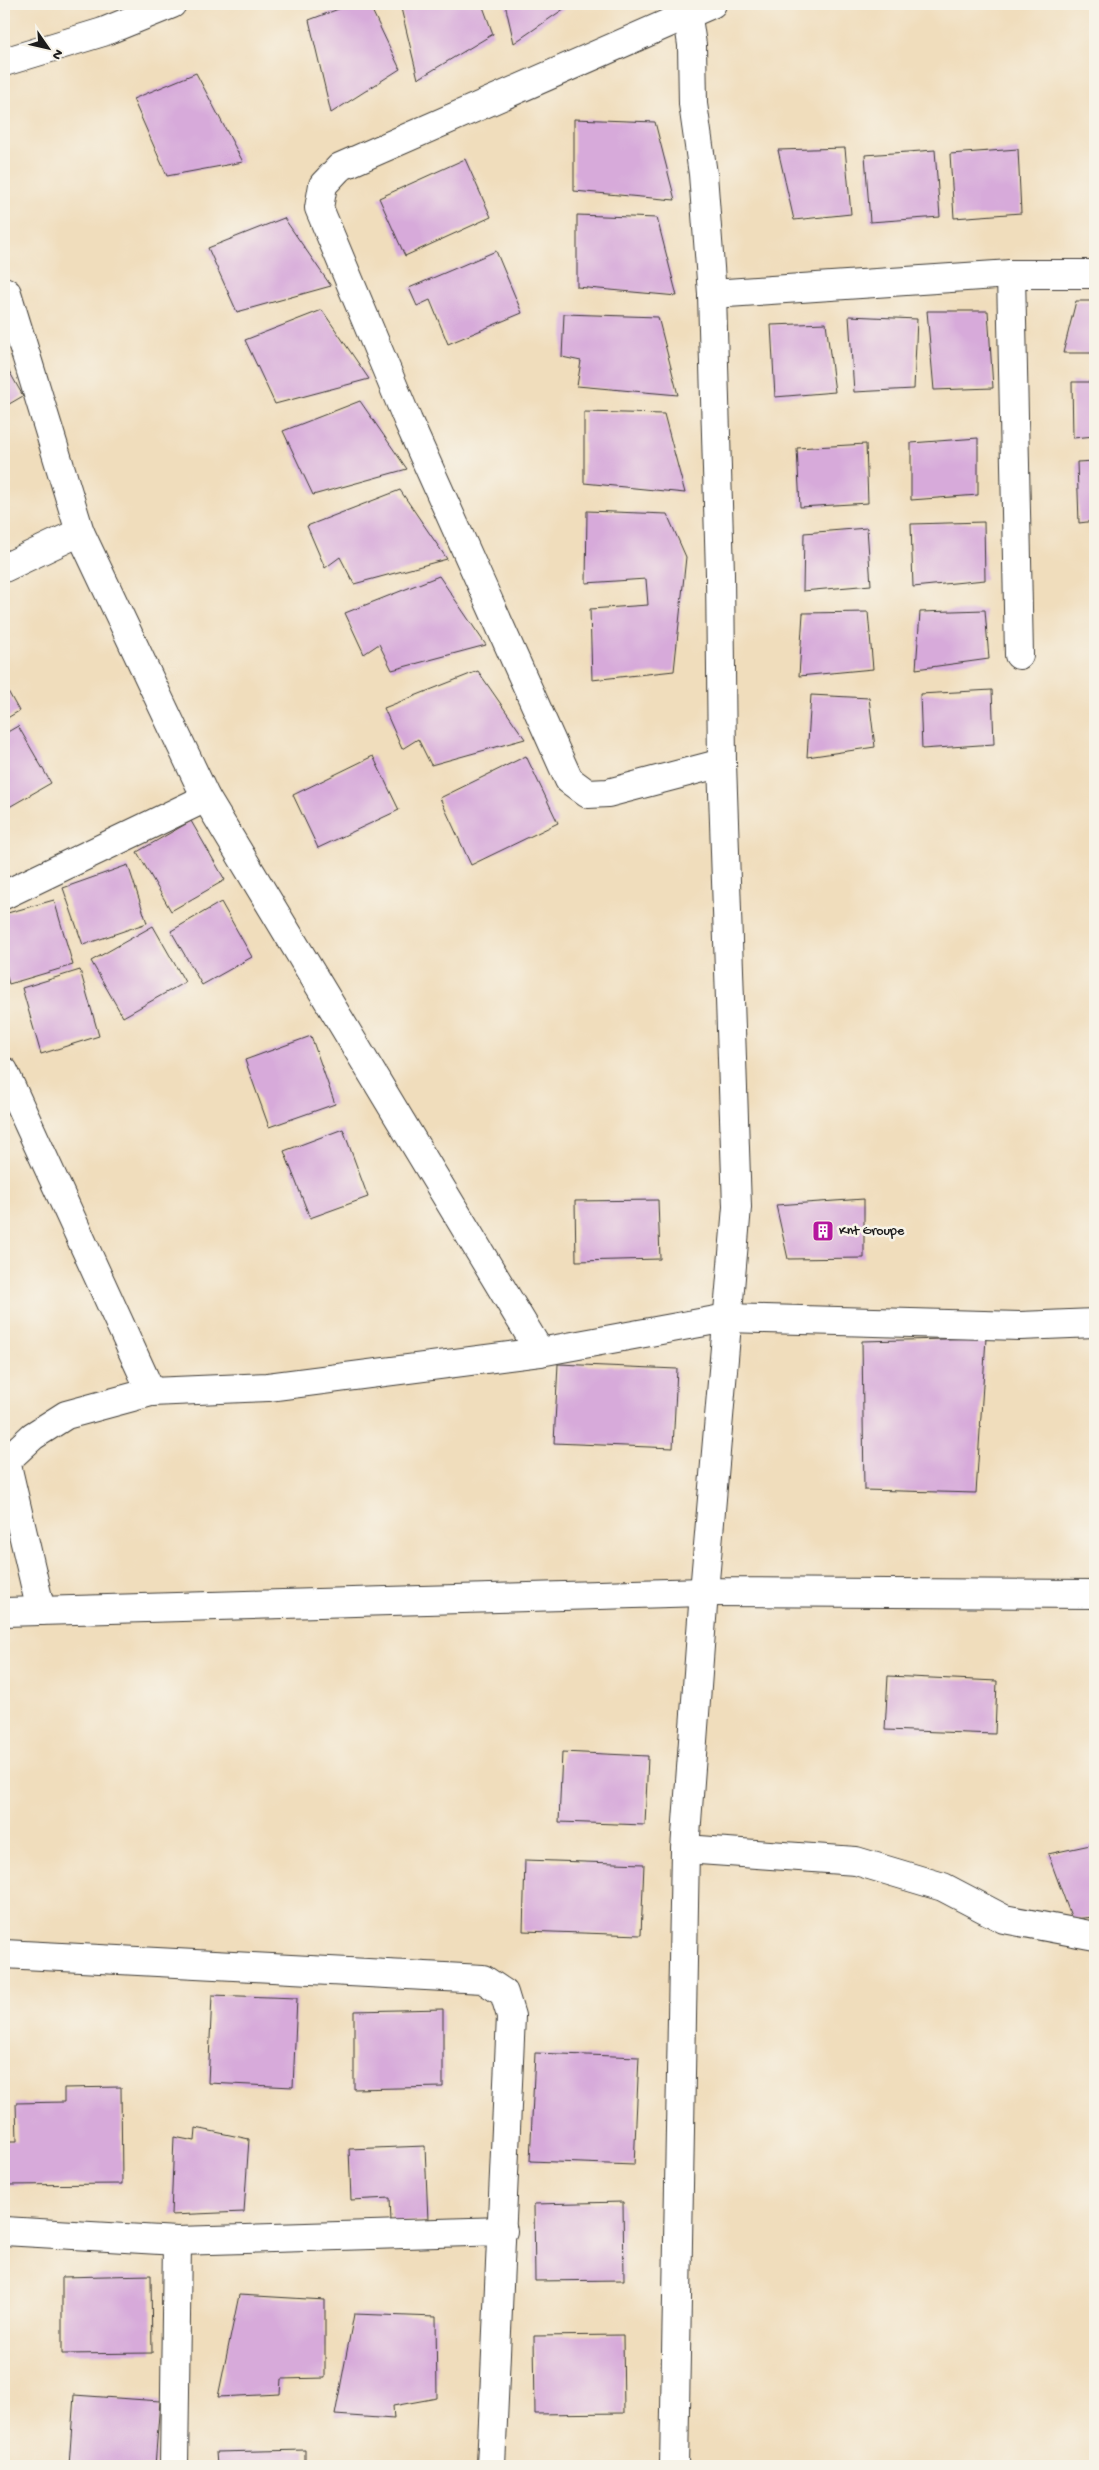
<svg xmlns="http://www.w3.org/2000/svg" width="1099" height="2470" font-family="'Gochi Hand',sans-serif">
<style>
.building{fill:#d7aada}
.lines{fill:none;stroke-linecap:round;stroke-linejoin:round}
.minor-casing{stroke:#3c3934;stroke-width:30}
.tertiary-casing{stroke:#3c3934;stroke-width:30}
.minor{stroke:#fff;stroke-width:28}
.tertiary{stroke:#fff;stroke-width:28}
.labels{text-anchor:middle;dominant-baseline:central;stroke-width:5;stroke-linejoin:round;paint-order:stroke}
.poi-label{font-size:14px;fill:#1c1c1c;stroke:#f7f3e8;text-anchor:start}
</style>
<rect width="100%" height="100%" fill="#f7f3e8"/>
<filter id="ink" filterUnits="userSpaceOnUse"><feTurbulence type="fractalNoise" baseFrequency=".02" numOctaves="2"/><feDisplacementMap in="SourceGraphic" scale="10" xChannelSelector="R" yChannelSelector="G"/><feConvolveMatrix kernelMatrix="1 2 1 2 8 2 1 2 1" color-interpolation-filters="sRGB"/></filter>
<filter id="wash" filterUnits="userSpaceOnUse"><feTurbulence type="fractalNoise" baseFrequency=".0096" numOctaves="4" result="noise"/><feDisplacementMap in="SourceGraphic" scale="20" xChannelSelector="R" yChannelSelector="G"/><feGaussianBlur stdDeviation="1.12" result="paint"/><feColorMatrix in="noise" values="0 0 0 0 0 0 0 0 0 0 0 0 0 0 0 0 0 1.4 0 .05"/><feComposite in="paint" operator="in"/></filter>
<g filter="url(#wash)">
<rect width="100%" height="100%" fill="#f0ddbc"/>
<g id="blocks">
<!-- building -->
<g class="building">
<polygon points="352,4 369,4 400,69 331,113 309,20"/>
<polygon points="400,4 482,4 493,34 418,79"/>
<polygon points="505,4 571,4 514,43"/>
<polygon points="196,73 243,162 167,176 133,99"/>
<polygon points="574,119 655,122 675,200 574,191"/>
<polygon points="845,148 851,214 794,220 778,150"/>
<polygon points="1018,149 1021,213 954,218 950,154"/>
<polygon points="935,150 940,217 870,222 865,155"/>
<polygon points="465,159 491,217 405,256 379,198"/>
<polygon points="577,215 657,218 677,296 577,287"/>
<polygon points="284,218 331,286 237,312 208,248"/>
<polygon points="496,251 522,313 448,344 430,300 417,306 409,288"/>
<polygon points="1076,301 1095,301 1095,353 1063,353"/>
<polygon points="322,310 369,379 275,404 245,340"/>
<polygon points="927,311 988,311 993,388 934,390"/>
<polygon points="564,314 658,317 678,395 577,386 581,361 562,357"/>
<polygon points="849,316 917,319 914,389 854,392"/>
<polygon points="826,323 835,392 775,397 771,325"/>
<polygon points="4,362 23,396 4,407"/>
<polygon points="1072,382 1095,382 1095,436 1073,438"/>
<polygon points="360,401 407,469 313,495 283,431"/>
<polygon points="584,412 664,414 685,493 584,483"/>
<polygon points="978,438 978,495 911,500 911,443"/>
<polygon points="866,444 868,503 800,507 797,448"/>
<polygon points="1095,461 1095,521 1079,523 1077,462"/>
<polygon points="400,490 447,559 354,584 340,557 325,568 307,526"/>
<polygon points="587,511 667,514 686,557 674,671 592,680 590,609 648,605 646,579 586,583"/>
<polygon points="984,522 985,580 913,587 911,524"/>
<polygon points="867,528 871,585 803,591 804,533"/>
<polygon points="439,576 486,645 392,670 379,644 364,654 345,613"/>
<polygon points="985,610 989,659 916,669 920,612"/>
<polygon points="868,612 873,669 799,676 803,613"/>
<polygon points="478,671 525,739 431,765 418,739 402,749 384,708"/>
<polygon points="4,684 19,711 4,720"/>
<polygon points="992,690 994,744 922,749 920,694"/>
<polygon points="811,695 869,698 875,747 807,757"/>
<polygon points="18,726 51,783 4,810 4,734"/>
<polygon points="373,756 399,810 318,848 293,795"/>
<polygon points="526,756 558,823 471,865 440,798"/>
<polygon points="191,821 225,880 171,911 137,852"/>
<polygon points="128,865 147,923 83,945 63,888"/>
<polygon points="54,900 73,965 9,984 4,967 4,914"/>
<polygon points="221,902 252,957 202,985 171,931"/>
<polygon points="153,926 185,982 123,1017 91,961"/>
<polygon points="80,970 99,1036 41,1054 22,988"/>
<polygon points="311,1036 335,1104 269,1127 245,1060"/>
<polygon points="343,1129 368,1197 310,1218 284,1151"/>
<polygon points="864,1199 864,1258 788,1259 776,1205"/>
<polygon points="658,1200 660,1259 576,1261 575,1201"/>
<polygon points="986,1338 976,1493 864,1490 862,1341"/>
<polygon points="558,1364 677,1369 673,1448 554,1443"/>
<polygon points="888,1676 997,1681 995,1734 885,1730"/>
<polygon points="562,1752 648,1756 645,1825 559,1822"/>
<polygon points="1095,1844 1095,1917 1072,1919 1048,1854"/>
<polygon points="525,1860 644,1864 641,1935 523,1931"/>
<polygon points="212,1995 297,1998 293,2087 208,2083"/>
<polygon points="443,2009 443,2087 354,2089 354,2011"/>
<polygon points="535,2053 639,2057 634,2165 530,2161"/>
<polygon points="121,2087 122,2184 4,2185 4,2141 17,2141 16,2103 64,2102 64,2088"/>
<polygon points="196,2128 249,2139 244,2212 171,2215 174,2137 195,2141"/>
<polygon points="425,2146 428,2221 391,2222 390,2198 351,2200 349,2149"/>
<polygon points="623,2202 624,2280 535,2281 534,2204"/>
<polygon points="151,2275 152,2353 62,2354 62,2277"/>
<polygon points="239,2295 325,2300 325,2378 281,2379 280,2394 218,2397"/>
<polygon points="354,2314 436,2317 437,2398 393,2406 394,2419 335,2415"/>
<polygon points="623,2335 624,2413 535,2414 534,2336"/>
<polygon points="74,2395 160,2401 155,2466 69,2466"/>
<polygon points="305,2450 305,2466 217,2466 216,2452"/>
</g>
</g>
</g>
<g filter="url(#ink)">
<use href="#blocks" fill-opacity="0" stroke="#3c3934" stroke-width="1"/>
<g class="lines">
<!-- minor casing -->
<g class="minor-casing">
<g id="minor">
<polyline points="686,4 692,45 693,104 703,174 712,294 720,574 722,763 737,1207 704,1592 1095,1594"/>
<polyline points="712,4 340,167 323,185 319,208 408,421 569,780 588,794 608,793 722,763"/>
<polyline points="4,62 103,32 172,4"/>
<polyline points="1011,274 1019,655"/>
<polyline points="4,291 7,293 80,532 206,798 540,1352"/>
<polyline points="712,294 1011,274 1095,274"/>
<polyline points="4,568 80,532"/>
<polyline points="4,895 206,798"/>
<polyline points="4,1071 151,1392"/>
<polyline points="4,1459 6,1461 33,1436 66,1415 151,1392 268,1387 540,1352 727,1318 1020,1326 1095,1323"/>
<polyline points="6,1461 41,1611"/>
<polyline points="685,1849 856,1861 943,1887 1004,1919 1095,1936"/>
<polyline points="4,1954 483,1979 504,1993 511,2016 491,2466"/>
<polyline points="4,2231 177,2241 503,2231"/>
<polyline points="174,2466 177,2241"/>
<polyline points="674,2466 685,1849 704,1592"/>
</g>
</g>
<!-- tertiary casing -->
<g class="tertiary-casing">
<polyline id="tertiary" points="4,1612 704,1592"/>
</g>
<!-- minor -->
<use href="#minor" class="minor"/>
<!-- tertiary -->
<use href="#tertiary" class="tertiary"/>
</g>
</g>
<!-- icons -->
<defs>
<g id="building-square" transform="scale(1.125)"><rect x="-9" y="-9" width="18" height="18" rx="4" fill="#b5179e" stroke="#f7f3e8"/><path d="M-4-6H4V6H1V3H-1V6H-4ZM-2.5-4.3h1.7v1.8h-1.7ZM.8-4.3h1.7v1.8H.8ZM-2.5-1h1.7V.8h-1.7ZM.8-1h1.7V.8H.8Z" fill="#fff"/></g>
</defs>
<g fill-rule="evenodd">
<use href="#building-square" x="823" y="1231"/>
</g>
<g class="labels">
<!-- poi labels -->
<g class="poi-label">
<text x="839" y="1231">Knt Groupe</text>
</g>
</g>
<!-- margin -->
<rect width="1099" height="2470" fill="none" stroke="#f7f3e8" stroke-width="20"/>
<!-- north arrow -->
<g transform="translate(48 48) rotate(124)" stroke="#f7f3e8" stroke-width="4" paint-order="stroke">
<path d="M0-4L9 19L0 12L-9 19Z" fill="#1c1c1c"/>
<text y="-8" font-size="14" font-weight="bold" text-anchor="middle" fill="#1c1c1c">N</text>
</g>
</svg>
